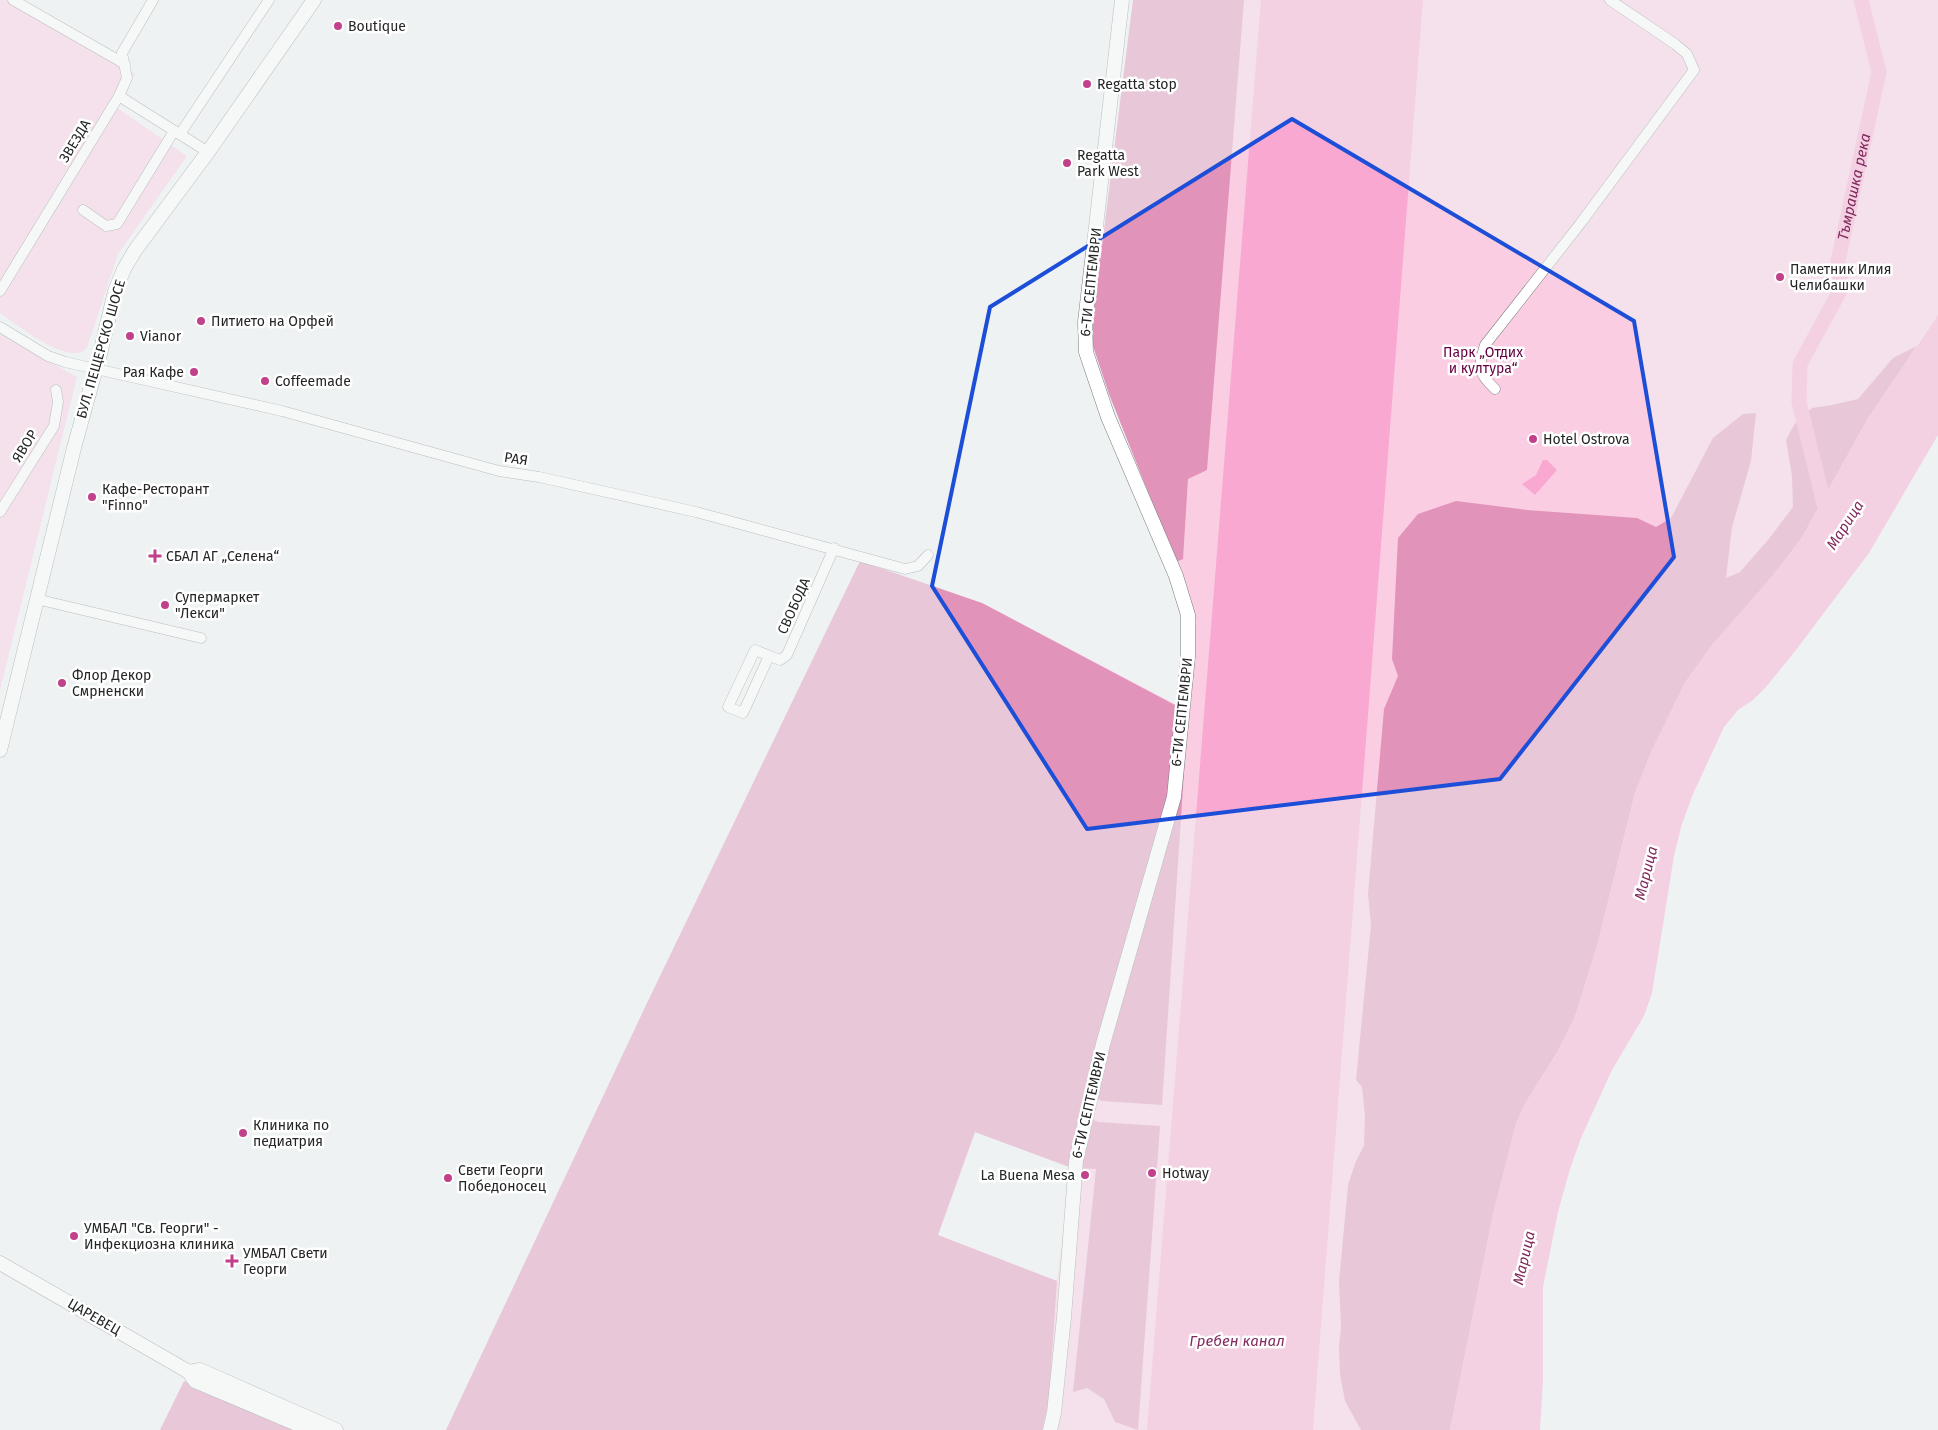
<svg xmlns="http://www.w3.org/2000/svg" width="1938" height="1430" font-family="'Fira Sans',sans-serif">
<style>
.green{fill:#facde2;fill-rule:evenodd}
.forest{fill:#e193ba}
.water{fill:#f9a9d1}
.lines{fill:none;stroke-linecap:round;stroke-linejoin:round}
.river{stroke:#f9a9d1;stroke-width:15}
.street-casing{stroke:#7b7e7f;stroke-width:11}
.secondary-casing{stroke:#7b7e7f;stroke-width:15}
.street{stroke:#fff;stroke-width:10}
.secondary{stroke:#fff;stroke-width:14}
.marked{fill:none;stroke:#1d4ed8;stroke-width:4;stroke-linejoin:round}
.poi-dot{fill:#c1418b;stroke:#fff;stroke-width:2}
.labels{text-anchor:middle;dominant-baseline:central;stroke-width:5;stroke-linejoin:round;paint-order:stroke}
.poi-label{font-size:14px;fill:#242525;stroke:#fff;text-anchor:start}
.street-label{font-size:14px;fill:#242525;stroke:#fff}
.park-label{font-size:14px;fill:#620240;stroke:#fff}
.water-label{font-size:15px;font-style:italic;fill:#83295d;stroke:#fff}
</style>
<rect width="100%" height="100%" fill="#eff2f3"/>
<!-- green -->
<g class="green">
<path d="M0 0H6L135 74 116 107 187 156 118 254 87 348C70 368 16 324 0 313Z"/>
<path d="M1133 0H1938V315L1887 388 1525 1104 1450 1430H446L647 1003 982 603 1188 711 1196 621 1176 562 1109 394 1093 346V317ZM975 1132 1072 1168 1057 1281 938 1235Z"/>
<polygon points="0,334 77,377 0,690"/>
</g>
<!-- forest -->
<g class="forest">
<polygon points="1133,0 1244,0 1207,470 1188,479 1183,559 1176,562 1109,394 1093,346 1093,317"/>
<polygon points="1917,346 1867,420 1801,539 1770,579 1713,644 1686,681 1652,750 1635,793 1597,946 1575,1017 1558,1051 1525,1104 1516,1124 1493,1214 1450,1430 1361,1430 1345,1401 1340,1374 1339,1346 1341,1327 1339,1282 1348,1185 1356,1161 1364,1146 1365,1115 1362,1087 1356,1080 1371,925 1368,894 1384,709 1398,676 1392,659 1398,538 1418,514 1456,501 1527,510 1637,518 1656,527 1671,518 1713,438 1743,414 1756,413 1751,461 1732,527 1726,578 1740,572 1768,540 1793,507 1792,476 1786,440 1794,425 1812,408 1832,405 1858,399 1893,358"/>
<polygon points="860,561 982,603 1188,712 1162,1105 1102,1101 1085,1094 1079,1115 1099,1122 1160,1126 1138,1430 1115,1422 1104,1399 1087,1388 1073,1392 1096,1169 1072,1168 975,1132 938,1235 1057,1281 1049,1399 1042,1430 446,1430 647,1003"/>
<polygon points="184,1381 298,1430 160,1430"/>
</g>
<!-- water -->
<g class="water">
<polygon points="1261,0 1423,0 1313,1430 1147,1430"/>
<polygon points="1938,315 1938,435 1869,553 1796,650 1766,687 1753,700 1738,710 1724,727 1693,794 1682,824 1674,856 1652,993 1644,1016 1612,1070 1581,1138 1570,1169 1558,1212 1543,1287 1543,1380 1540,1430 1450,1430 1493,1214 1516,1124 1525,1104 1558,1051 1575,1017 1597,946 1635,793 1652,750 1686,681 1713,644 1770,579 1801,539 1867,420"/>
<polygon points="1543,460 1547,460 1557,470 1535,495 1522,484 1536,475"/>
</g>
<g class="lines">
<!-- river -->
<path class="river" id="s1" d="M1828 520 1799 402 1800 364 1841 289 1838 261 1879 72 1861 0"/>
<!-- street casing -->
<g class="street-casing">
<g id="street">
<polyline points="13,0 125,64"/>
<polyline points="119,96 208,152"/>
<polyline points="180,134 269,0"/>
<polyline points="83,210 106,226 117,224 174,131"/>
<polyline points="0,291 119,96 127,78 122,53 153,0"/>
<polyline points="0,327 48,356 65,362 282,411 499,471 539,477 696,512 905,569 918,566 928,555"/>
<path d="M1495 389C1477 372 1478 368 1485 345L1580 224 1694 70 1687 54 1675 44 1610 0"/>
<polyline points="0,512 54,426 58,402 56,390"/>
<polyline points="36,599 201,638"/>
<polyline points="769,656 743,713 728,707 755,650 780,660 787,655 834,548"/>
</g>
</g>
<!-- secondary casing -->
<g class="secondary-casing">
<g id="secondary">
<polyline points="0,750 74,448 101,350 115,291 124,269 136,249 208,152 314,0"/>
<polyline points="0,1263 189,1372 195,1381 311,1430"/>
<polyline points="189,1372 200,1370 336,1430"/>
<polyline points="1050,1430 1054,1413 1064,1317 1076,1161 1103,1044 1174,797 1188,656 1188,615 1176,576 1108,417 1086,352 1085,322 1122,0"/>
</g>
</g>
<!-- street -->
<use href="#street" class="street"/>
<!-- secondary -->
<use href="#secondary" class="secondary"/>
</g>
<!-- marked area -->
<path d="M0 0H1938V1430H0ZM1292 119 1634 321 1674 557 1500 779 1087 829 932 586 990 307Z" fill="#eff2f3" fill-opacity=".55" fill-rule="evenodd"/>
<path class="marked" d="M1292 119 1634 321 1674 557 1500 779 1087 829 932 586 990 307Z"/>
<!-- markers -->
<g class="poi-dot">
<circle cx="338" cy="26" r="5"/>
<circle cx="1087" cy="84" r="5"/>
<circle cx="1067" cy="163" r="5"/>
<circle cx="1780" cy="277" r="5"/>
<circle cx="201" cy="321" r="5"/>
<circle cx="130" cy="336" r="5"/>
<circle cx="194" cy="372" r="5"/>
<circle cx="265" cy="381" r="5"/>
<circle cx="1533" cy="439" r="5"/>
<circle cx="92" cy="497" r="5"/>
<path d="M152.5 548.5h5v5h5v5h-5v5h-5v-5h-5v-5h5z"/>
<circle cx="165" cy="605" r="5"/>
<circle cx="62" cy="683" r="5"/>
<circle cx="243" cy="1133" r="5"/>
<circle cx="1152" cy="1173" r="5"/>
<circle cx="1085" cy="1175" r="5"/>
<circle cx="448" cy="1178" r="5"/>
<circle cx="74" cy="1236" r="5"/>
<path d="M229.5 1253.5h5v5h5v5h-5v5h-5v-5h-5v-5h5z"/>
</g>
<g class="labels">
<!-- poi labels -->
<g class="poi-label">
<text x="348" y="26">Boutique</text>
<text x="1097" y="84">Regatta stop</text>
<text x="1077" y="155">Regatta<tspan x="1077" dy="16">Park West</tspan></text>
<text x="1790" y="269">Паметник Илия<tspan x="1790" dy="16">Челибашки</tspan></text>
<text x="211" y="321">Питието на Орфей</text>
<text x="140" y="336">Vianor</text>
<text x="184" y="372" text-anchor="end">Рая Кафе</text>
<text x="275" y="381">Coffeemade</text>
<text x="1543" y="439">Hotel Ostrova</text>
<text x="102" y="489">Кафе-Ресторант<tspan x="102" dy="16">"Finno"</tspan></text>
<text x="166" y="556">СБАЛ АГ „Селена“</text>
<text x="175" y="597">Супермаркет<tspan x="175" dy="16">"Лекси"</tspan></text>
<text x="72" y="675">Флор Декор<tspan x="72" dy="16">Смрненски</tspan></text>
<text x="253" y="1125">Клиника по<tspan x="253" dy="16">педиатрия</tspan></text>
<text x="458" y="1170">Свети Георги<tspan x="458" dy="16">Победоносец</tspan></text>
<text x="1162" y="1173">Hotway</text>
<text x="1075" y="1175" text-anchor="end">La Buena Mesa</text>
<text x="84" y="1228">УМБАЛ "Св. Георги" -<tspan x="84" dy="16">Инфекциозна клиника</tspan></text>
<text x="243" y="1253">УМБАЛ Свети<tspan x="243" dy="16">Георги</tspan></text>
</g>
<!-- street labels -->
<g class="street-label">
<text transform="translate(75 141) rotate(-59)">ЗВЕЗДА</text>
<text transform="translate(1091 282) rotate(-84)">6-ТИ СЕПТЕМВРИ</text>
<text transform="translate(101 349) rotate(-74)">БУЛ. ПЕЩЕРСКО ШОСЕ</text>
<text transform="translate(25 446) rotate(-58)">ЯВОР</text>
<text transform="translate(516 459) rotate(9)">РАЯ</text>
<text transform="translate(794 606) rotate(-66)">СВОБОДА</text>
<text transform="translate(1182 712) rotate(-84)">6-ТИ СЕПТЕМВРИ</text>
<text transform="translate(1089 1105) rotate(-77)">6-ТИ СЕПТЕМВРИ</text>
<text transform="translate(94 1317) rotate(30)">ЦАРЕВЕЦ</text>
</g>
<!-- park labels -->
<g class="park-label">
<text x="1483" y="352">Парк „Отдих<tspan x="1483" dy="16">и култура“</tspan></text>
</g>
<!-- water labels -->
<g class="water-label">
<text stroke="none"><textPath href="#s1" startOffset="349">Тъмрашка река</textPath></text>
<text transform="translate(1845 525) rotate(-57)">Марица</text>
<text transform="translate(1646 873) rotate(-76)">Марица</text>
<text transform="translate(1524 1258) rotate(-77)">Марица</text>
<text x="1237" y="1341">Гребен канал</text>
</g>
</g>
</svg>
